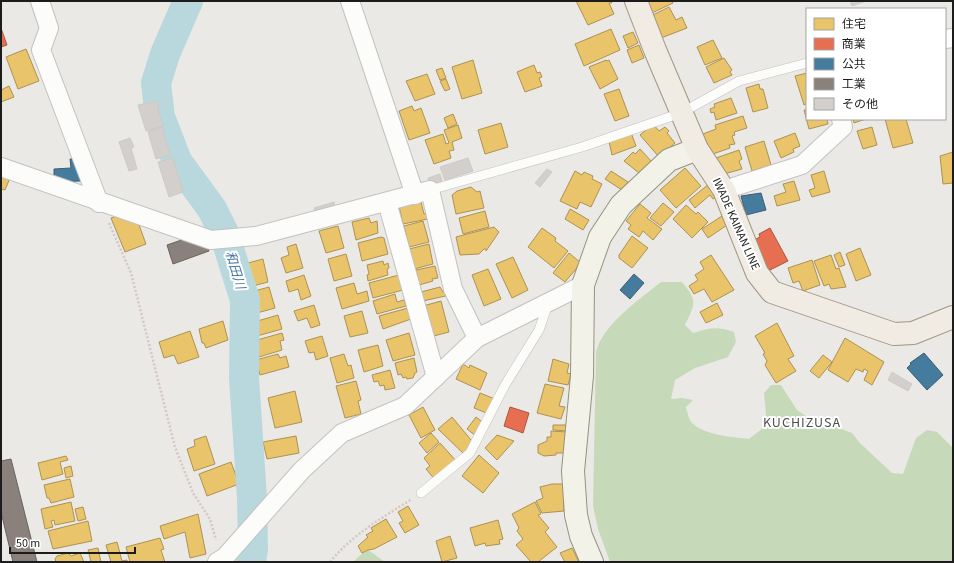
<svg xmlns="http://www.w3.org/2000/svg" width="954" height="563" font-family="'Source Sans 3','Noto Sans JP',sans-serif">
<style>
.forest{fill:#c6daba}
.homes{fill:#e9c46a;stroke:#ac9253}
.shops{fill:#e76f51;stroke:#aa5641}
.public{fill:#457b9d;stroke:#395e76}
.industry{fill:#8a817c;stroke:#69635f}
.lines{fill:none;stroke-linecap:round;stroke-linejoin:round}
.river{stroke:#b8d8de;stroke-width:30}
.building{fill:#d2cfcc;stroke:#cecac6}
.lane-casing{stroke:#c3c2c1;stroke-width:10}
.street-casing{stroke:#c3c2c1;stroke-width:20}
.secondary-casing{stroke:#93947d;stroke-width:24}
.primary-casing{stroke:#a19682;stroke-width:24}
.path{stroke:#d5c7c5;stroke-width:2.5;stroke-dasharray:2 2;stroke-linecap:butt}
.lane{stroke:#fcfcfb;stroke-width:9}
.street{stroke:#fcfcfb;stroke-width:18}
.secondary{stroke:#f3f2e9;stroke-width:22}
.primary{stroke:#f0ebe3;stroke-width:22}
.labels{text-anchor:middle;dominant-baseline:central;stroke-width:4;stroke-linejoin:round;paint-order:stroke}
.street-label{font-size:12px;fill:#1c1c1c;stroke:#fff}
.water-label{font-size:13px;font-style:italic;fill:#4777a3;stroke:#fff}
.quarter-label{font-size:14px;letter-spacing:1px;fill:#4f4f4f;stroke:#fff}
</style>
<rect width="100%" height="100%" fill="#ebe9e5"/>
<!-- forest -->
<g class="forest">
<path d="M661 282H682C698 301 695 304 685 325L693 333C711 328 716 326 734 332L736 342 728 357 695 368 675 380 671 399 682 398 693 400 686 407C687 411 688 416 690 420 699 435 733 437 749 439L767 425 764 393 771 385H781L797 410 806 416 852 433 860 443 892 473 903 474 916 438 927 430 937 432 953 448V562H610L598 529 593 506 596 352C602 325 640 299 661 282Z"/>
<polygon points="367,549 385,562 353,562"/>
</g>
<!-- homes -->
<g class="homes">
<polygon points="576,1 611,1 612,3 609,3 614,14 588,25"/>
<polygon points="647,1 672,1 673,3 650,14"/>
<polygon points="669,7 676,20 682,17 687,28 661,38 651,16"/>
<polygon points="611,29 620,50 584,66 575,44"/>
<polygon points="633,32 638,43 628,48 623,36"/>
<polygon points="713,40 722,58 705,65 697,47"/>
<polygon points="639,45 644,58 632,63 627,50"/>
<polygon points="26,49 39,81 18,89 6,57"/>
<polygon points="724,58 732,70 730,72 732,75 714,83 706,67"/>
<polygon points="473,60 482,93 462,99 452,67"/>
<polygon points="606,60 607,61 609,60 618,79 600,89 589,67"/>
<polygon points="534,65 537,73 540,72 542,77 539,78 542,86 525,92 517,72"/>
<polygon points="442,68 446,78 440,80 436,70"/>
<polygon points="807,73 807,103 804,105 795,76"/>
<polygon points="427,74 435,94 415,101 406,81"/>
<polygon points="446,79 450,89 445,91 440,81"/>
<polygon points="759,84 760,89 763,89 768,108 753,112 746,88"/>
<polygon points="9,86 14,97 1,102 1,90"/>
<polygon points="619,89 629,116 615,121 604,94"/>
<polygon points="731,98 737,113 716,120 714,112 711,113 710,109 715,107 714,104"/>
<polygon points="412,106 414,111 421,108 430,133 409,140 399,111"/>
<polygon points="804,110 807,110 807,119 827,119 828,124 809,129"/>
<polygon points="453,114 457,124 448,128 444,118"/>
<polygon points="743,116 747,128 734,132 735,135 732,136 735,144 729,145 730,148 710,155 703,134 716,129 715,125"/>
<polygon points="853,119 866,119 854,123"/>
<polygon points="885,119 906,119 913,143 893,148"/>
<polygon points="501,123 508,147 485,154 478,130"/>
<polygon points="653,124 659,131 665,127 669,131 667,133 675,143 659,157 640,135"/>
<polygon points="458,125 462,138 452,142 454,150 449,151 451,158 434,164 425,140 443,134 446,144 449,143 444,130"/>
<polygon points="872,127 877,145 863,149 857,131"/>
<polygon points="630,130 636,146 612,155 608,137"/>
<polygon points="795,133 800,146 793,149 794,152 781,158 774,141"/>
<polygon points="764,141 771,165 752,171 745,147"/>
<polygon points="640,149 652,162 639,173 624,161 633,152 635,154"/>
<polygon points="739,150 742,159 739,161 742,169 724,174 720,163 717,163 716,158"/>
<polygon points="953,152 953,183 943,184 940,156"/>
<polygon points="685,168 701,186 676,208 660,190"/>
<polygon points="575,171 582,175 584,172 593,176 592,179 602,184 591,207 580,202 577,209 560,201"/>
<polygon points="611,171 628,182 622,190 605,179"/>
<polygon points="824,171 830,192 812,197 809,190 815,188 811,175"/>
<polygon points="1,175 10,178 5,190 1,189"/>
<polygon points="794,181 800,200 777,206 774,196 786,192 783,184"/>
<polygon points="709,184 718,196 713,199 710,195 695,208 689,200"/>
<polygon points="471,187 477,192 480,191 484,208 456,214 452,195 457,191"/>
<polygon points="421,202 424,214 432,212 433,218 403,224 399,206"/>
<polygon points="663,203 674,212 661,226 650,218"/>
<polygon points="640,204 651,213 647,218 662,229 653,240 643,231 639,237 628,229 631,225 626,221"/>
<polygon points="686,205 696,214 698,212 708,222 692,238 673,219"/>
<polygon points="570,209 589,220 583,230 565,219"/>
<polygon points="485,211 489,227 463,234 459,218"/>
<polygon points="125,213 136,217 146,244 125,252 111,218"/>
<polygon points="725,214 730,223 708,238 702,229"/>
<polygon points="369,218 371,223 377,221 378,233 356,240 352,222"/>
<polygon points="423,221 429,242 409,247 404,226"/>
<polygon points="338,226 344,248 326,253 319,231"/>
<polygon points="494,227 499,232 486,251 486,249 484,249 479,254 460,255 456,237"/>
<polygon points="542,228 556,238 555,241 568,251 554,268 528,247"/>
<polygon points="632,236 648,248 632,268 619,258 619,255"/>
<polygon points="381,237 384,238 388,254 362,261 358,243"/>
<polygon points="296,244 303,268 286,273 281,258 289,255 287,247"/>
<polygon points="429,244 433,264 414,269 409,249"/>
<polygon points="860,248 871,275 856,281 846,254"/>
<polygon points="840,252 845,265 839,267 834,255"/>
<polygon points="569,253 581,263 565,282 553,273"/>
<polygon points="346,254 352,276 334,281 328,259"/>
<polygon points="711,255 734,290 712,302 704,289 694,294 689,286 698,280 695,275 704,269 700,262"/>
<polygon points="831,255 836,269 839,268 846,287 831,289 829,284 824,286 814,261"/>
<polygon points="513,257 528,290 512,298 496,264"/>
<polygon points="263,259 268,282 253,286 248,263"/>
<polygon points="812,260 820,285 803,291 799,281 793,283 788,268"/>
<polygon points="383,261 384,265 388,263 389,268 387,269 388,275 368,281 367,275 369,274 367,265"/>
<polygon points="435,266 438,278 432,279 433,281 419,285 416,270"/>
<polygon points="488,269 501,299 484,306 472,275"/>
<polygon points="304,275 311,296 301,300 298,289 289,292 286,281"/>
<polygon points="399,275 403,290 373,298 369,283"/>
<polygon points="354,283 357,294 367,291 369,301 342,309 336,288"/>
<polygon points="269,287 275,308 257,313 251,292"/>
<polygon points="440,287 443,292 448,291 450,295 423,301 421,292"/>
<polygon points="395,294 397,302 404,300 406,306 377,314 373,301"/>
<polygon points="441,301 449,332 430,337 423,306"/>
<polygon points="717,303 723,315 706,323 700,312"/>
<polygon points="314,305 320,325 311,328 307,318 298,321 294,311"/>
<polygon points="408,308 411,319 383,329 379,316"/>
<polygon points="362,311 368,333 350,337 344,316"/>
<polygon points="278,315 282,329 257,336 254,322"/>
<polygon points="223,321 228,340 206,348 204,343 202,343 199,329"/>
<polygon points="777,323 794,356 788,359 796,371 776,383 765,365 767,361 763,354 765,353 755,336"/>
<polygon points="190,331 199,357 178,364 174,355 164,358 159,342"/>
<polygon points="282,333 284,340 280,341 282,350 259,357 256,348 258,347 257,340"/>
<polygon points="409,333 415,355 393,361 386,340"/>
<polygon points="322,336 328,356 316,360 314,352 309,353 305,341"/>
<polygon points="845,338 884,362 872,385 864,380 868,371 864,369 863,372 856,369 848,382 828,370"/>
<polygon points="378,345 383,366 364,372 358,350"/>
<polygon points="278,354 280,358 286,356 289,367 260,375 256,360"/>
<polygon points="344,354 348,366 351,365 354,378 337,383 330,358"/>
<polygon points="823,355 832,362 819,378 810,371"/>
<polygon points="414,358 417,372 415,373 413,378 407,379 406,377 403,378 401,374 398,375 395,363"/>
<polygon points="553,359 569,364 567,373 571,374 568,385 548,381"/>
<polygon points="463,364 469,368 470,365 487,373 480,390 456,379"/>
<polygon points="390,370 395,388 385,390 384,385 380,386 378,381 374,382 372,375"/>
<polygon points="356,381 361,400 358,401 361,414 345,418 336,386"/>
<polygon points="545,384 564,388 559,406 565,407 561,419 537,413"/>
<polygon points="295,391 302,422 275,428 268,398"/>
<polygon points="480,393 495,399 489,414 474,408"/>
<polygon points="423,407 435,430 421,438 409,415"/>
<polygon points="452,417 476,446 465,455 438,429"/>
<polygon points="476,417 485,424 476,436 467,429"/>
<polygon points="553,425 568,425 568,431 553,430"/>
<polygon points="551,431 567,432 566,453 556,453 556,455 544,456 538,453 538,445 547,441 547,437 551,437"/>
<polygon points="431,433 439,442 427,453 419,443"/>
<polygon points="497,435 514,441 497,460 485,448"/>
<polygon points="206,436 215,464 194,471 187,449 195,446 194,440"/>
<polygon points="296,436 299,453 267,459 263,442"/>
<polygon points="440,443 458,463 436,481 426,469 430,466 424,458"/>
<polygon points="479,455 499,473 483,493 462,476"/>
<polygon points="66,456 68,460 60,462 63,474 42,480 38,463"/>
<polygon points="231,462 239,484 207,496 199,474"/>
<polygon points="71,466 73,476 66,478 64,468"/>
<polygon points="70,479 74,497 51,503 49,498 47,498 44,485"/>
<polygon points="552,484 563,484 564,511 542,513 536,501 543,498 540,487"/>
<polygon points="71,502 75,521 55,525 54,520 51,521 53,527 45,529 41,509"/>
<polygon points="535,502 541,514 538,515 549,528 545,532 557,547 538,562 531,562 516,545 523,539 517,531 519,528 512,514"/>
<polygon points="408,506 419,525 405,533 399,523 403,521 398,512"/>
<polygon points="83,507 86,519 78,521 75,509"/>
<polygon points="198,514 206,554 190,558 185,532 164,539 160,526"/>
<polygon points="386,519 397,537 374,549 368,550 362,553 358,546 368,537 366,535 373,531 371,528"/>
<polygon points="498,520 503,539 499,540 500,544 486,546 485,543 475,546 470,528"/>
<polygon points="88,521 92,541 53,549 48,531"/>
<polygon points="450,536 457,558 442,562 436,541"/>
<polygon points="160,538 164,549 161,550 165,562 130,562 126,547"/>
<polygon points="117,542 122,561 127,560 127,562 111,562 106,545"/>
<polygon points="98,548 101,562 91,562 88,550"/>
<polygon points="572,548 579,562 565,562 560,553"/>
<polygon points="68,553 71,556 80,553 84,562 56,562 55,559 57,556"/>
</g>
<!-- shops -->
<g class="shops">
<polygon points="1,28 7,45 1,47"/>
<polygon points="770,228 788,261 768,271 752,241 760,237 759,234"/>
<polygon points="510,407 529,413 523,433 504,426"/>
</g>
<!-- public -->
<g class="public">
<polygon points="70,159 79,159 80,181 54,182 54,169 71,168"/>
<polygon points="761,193 766,210 746,215 741,196"/>
<polygon points="634,274 644,283 630,299 620,290"/>
<polygon points="924,353 943,375 927,390 907,368 911,364 910,363"/>
</g>
<!-- industry -->
<g class="industry">
<polygon points="196,235 205,241 209,251 173,264 167,245"/>
<polygon points="11,459 37,562 13,562 1,512 1,461"/>
</g>
<g class="lines">
<!-- river -->
<polyline class="river" points="188,1 165,54 156,83 160,117 177,161 212,209 224,233 245,300 244,378 252,498 253,549 251,562"/>
</g>
<!-- building -->
<g class="building">
<polygon points="850,1 866,1 852,6"/>
<polygon points="158,101 158,109 163,126 146,131 138,105"/>
<polygon points="162,127 170,155 156,159 148,132"/>
<polygon points="130,138 134,147 131,148 137,169 129,171 119,142"/>
<polygon points="173,158 183,192 169,197 158,162"/>
<polygon points="468,158 473,171 445,180 440,167"/>
<polygon points="547,169 552,172 540,187 535,183"/>
<polygon points="440,174 442,181 431,185 428,178"/>
<polygon points="334,202 336,213 317,218 314,208"/>
<polygon points="892,372 912,384 908,391 888,380"/>
</g>
<g class="lines">
<!-- lane casing -->
<g class="lane-casing">
<g id="lane">
<polyline points="430,190 582,147 681,113 739,81 807,63"/>
<polyline points="421,493 470,453 505,385 539,330 548,304"/>
</g>
</g>
<!-- street casing -->
<g class="street-casing">
<g id="street">
<polyline points="40,1 49,28 41,50 99,203"/>
<polyline points="350,1 415,195"/>
<polyline points="945,39 953,38"/>
<polyline points="1,167 211,240 256,236 430,190 453,289 477,338"/>
<polyline points="724,190 802,165 843,127 841,119"/>
<polyline points="387,202 436,377"/>
<polyline points="217,562 225,557 302,470 342,433 405,406 477,338 583,285"/>
</g>
</g>
<!-- secondary casing -->
<g class="secondary-casing">
<polyline id="secondary" points="592,562 581,536 576,515 573,471 582,376 583,285 600,237 621,205 669,160 697,149"/>
</g>
<!-- primary casing -->
<g class="primary-casing">
<polyline id="primary" points="636,1 655,50 697,149 724,190 757,273 772,292 894,334 913,333 953,317"/>
</g>
<!-- path -->
<g class="path">
<polyline points="109,223 131,273 175,447 193,493 210,519 216,540"/>
<path d="M330 562C352 535 383 517 412 499"/>
</g>
<!-- lane -->
<use href="#lane" class="lane"/>
<!-- street -->
<use href="#street" class="street"/>
<!-- secondary -->
<use href="#secondary" class="secondary"/>
<!-- primary -->
<use href="#primary" class="primary"/>
</g>
<g class="labels">
<!-- street labels -->
<g class="street-label">
<text transform="translate(736 224) rotate(66)">IWADE KAINAN LINE</text>
</g>
<!-- water labels -->
<g class="water-label">
<text transform="translate(235 270) rotate(73)">和田川</text>
</g>
<!-- quarter labels -->
<g class="quarter-label">
<text x="802" y="423">KUCHIZUSA</text>
</g>
</g>
<!-- border -->
<rect width="954" height="563" fill="none" stroke="#1c1c1c" stroke-width="4"/>
<!-- legend -->
<rect x="806" y="8" width="140" height="112" fill="#ffffff" stroke="#a4a4a4"/>
<rect x="814" y="18" width="20" height="12" fill="#e9c46a" stroke="#a4a4a4"/>
<text x="842" y="28" font-size="12" fill="#1c1c1c">住宅</text>
<rect x="814" y="38" width="20" height="12" fill="#e76f51" stroke="#a4a4a4"/>
<text x="842" y="48" font-size="12" fill="#1c1c1c">商業</text>
<rect x="814" y="58" width="20" height="12" fill="#457b9d" stroke="#a4a4a4"/>
<text x="842" y="68" font-size="12" fill="#1c1c1c">公共</text>
<rect x="814" y="78" width="20" height="12" fill="#8a817c" stroke="#a4a4a4"/>
<text x="842" y="88" font-size="12" fill="#1c1c1c">工業</text>
<rect x="814" y="98" width="20" height="12" fill="#d2cfcc" stroke="#a4a4a4"/>
<text x="842" y="108" font-size="12" fill="#1c1c1c">その他</text>
<!-- scale -->
<path d="M10 547v6h125v-6" fill="none" stroke="#1c1c1c" stroke-width="2"/>
<text x="16" y="547" font-size="12" fill="#1c1c1c" stroke="#ffffff" stroke-width="3" paint-order="stroke">50 m</text>
</svg>
